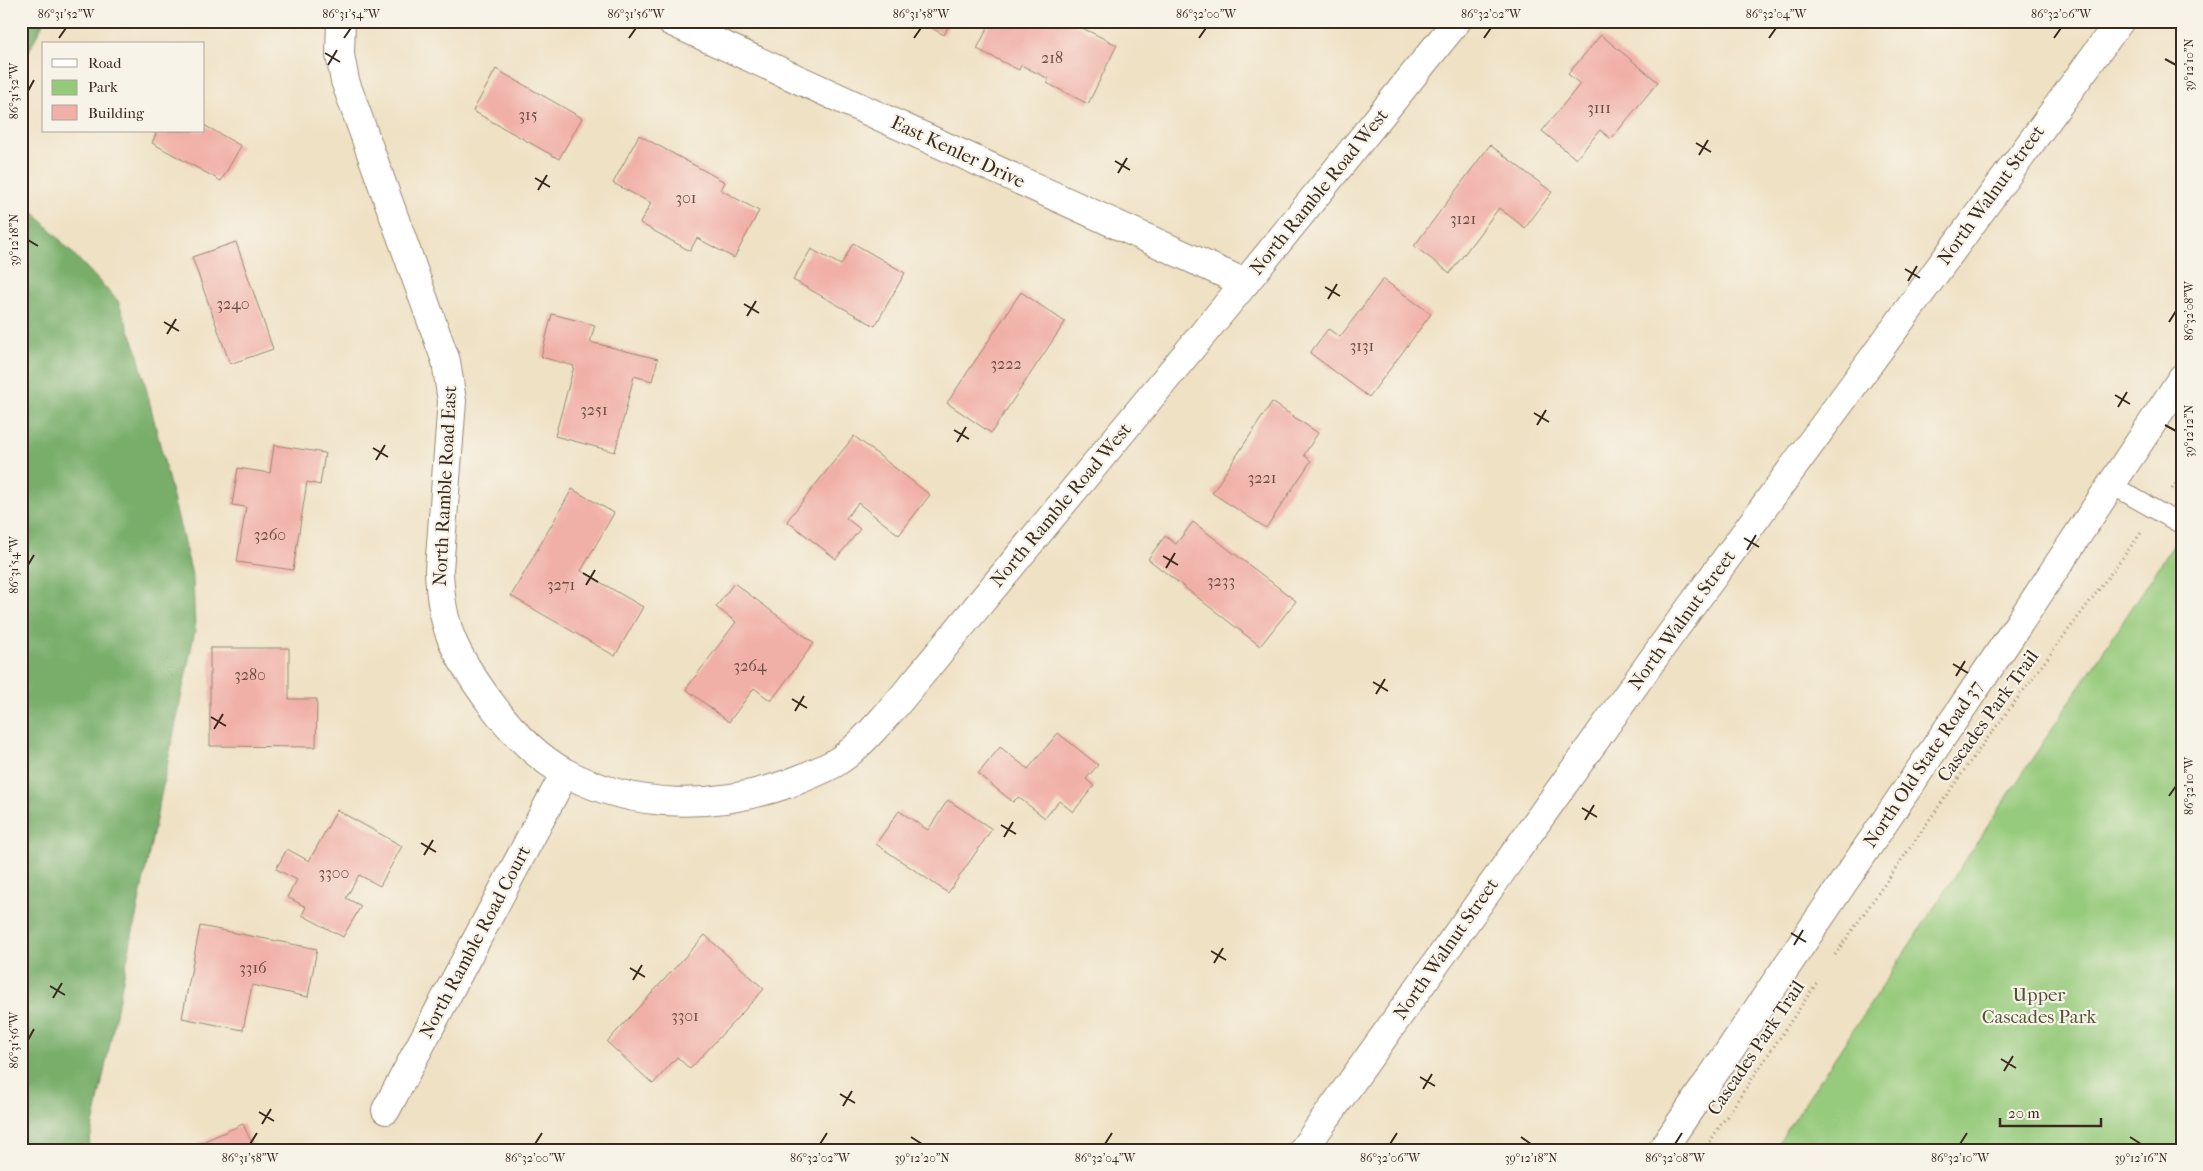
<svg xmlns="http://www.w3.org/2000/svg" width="2203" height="1171" font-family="'IM FELL French Canon',serif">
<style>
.green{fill:#96ca7b;stroke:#687a4c}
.forest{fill:#78ae6b;stroke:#5a6c44}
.building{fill:#f1b0a7}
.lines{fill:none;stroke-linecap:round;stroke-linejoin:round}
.service-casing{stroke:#958671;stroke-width:20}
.minor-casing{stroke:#958671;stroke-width:30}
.primary-casing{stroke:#958671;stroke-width:30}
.path{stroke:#958671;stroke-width:3;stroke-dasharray:1 4;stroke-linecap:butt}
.service{stroke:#fff;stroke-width:18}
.minor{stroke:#fff;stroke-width:28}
.primary{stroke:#fff;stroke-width:28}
.ticks{fill:none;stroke:#3b2a1e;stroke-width:2}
.labels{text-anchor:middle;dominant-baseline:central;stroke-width:4.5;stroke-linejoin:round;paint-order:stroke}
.number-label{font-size:16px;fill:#684c40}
.street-label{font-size:19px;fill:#3b2a1e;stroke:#f7f3e8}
.park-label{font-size:19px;fill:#525235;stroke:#f7f3e8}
.neatline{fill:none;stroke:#3b2a1e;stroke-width:2}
.ticks-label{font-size:12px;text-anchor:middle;fill:#3b2a1e}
</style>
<rect width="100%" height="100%" fill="#f7f3e8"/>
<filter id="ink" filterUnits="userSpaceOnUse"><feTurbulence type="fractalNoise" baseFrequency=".02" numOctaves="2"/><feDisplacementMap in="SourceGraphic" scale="10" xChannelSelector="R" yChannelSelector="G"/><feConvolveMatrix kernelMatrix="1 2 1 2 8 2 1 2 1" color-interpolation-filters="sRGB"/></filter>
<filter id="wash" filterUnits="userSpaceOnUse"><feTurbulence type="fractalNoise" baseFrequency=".0096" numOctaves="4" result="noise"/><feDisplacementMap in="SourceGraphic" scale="20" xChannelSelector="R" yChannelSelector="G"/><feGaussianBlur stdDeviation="1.12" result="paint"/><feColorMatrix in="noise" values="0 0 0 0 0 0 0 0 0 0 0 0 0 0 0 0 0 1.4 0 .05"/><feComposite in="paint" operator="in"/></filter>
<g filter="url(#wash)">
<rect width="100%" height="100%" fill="#efe1c4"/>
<!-- green -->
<polygon class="green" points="2182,532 2182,1150 1774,1150"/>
<!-- forest -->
<g class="forest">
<polygon points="21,21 44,21 21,67"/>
<polygon points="21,177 27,205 118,301 137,351 193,579 195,630 88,1150 21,1150"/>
</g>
<g id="blocks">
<!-- building -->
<g class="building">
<polygon points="919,21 951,21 944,35"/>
<polygon points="991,21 1018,21 1024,24 1025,21 1068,21 1117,45 1088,104 1047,83 1049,79 1021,65 1019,70 977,49"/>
<polygon points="1659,21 1673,21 1668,28"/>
<polygon points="1601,35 1658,82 1611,139 1600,130 1576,159 1542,131 1580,84 1568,74"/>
<polygon points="496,69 582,118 559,159 473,111"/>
<polygon points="204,125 241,146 221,181 152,143 156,134 151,131 204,131"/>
<polygon points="639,135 725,182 721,190 759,211 734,258 697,238 690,251 640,223 651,203 613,183"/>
<polygon points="1490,145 1552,192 1525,228 1499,208 1450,273 1414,246"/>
<polygon points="236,242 273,349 230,364 192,257"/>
<polygon points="853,243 905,273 875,326 793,280 811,249 841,265"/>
<polygon points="1383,279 1431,314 1369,397 1310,353 1328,329 1340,337"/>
<polygon points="1021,292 1065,322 991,433 947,403"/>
<polygon points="552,314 595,325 590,342 658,359 652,381 634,376 615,452 555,436 574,366 541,357"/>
<polygon points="1272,402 1318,433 1304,455 1311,461 1266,528 1212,493"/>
<polygon points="854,436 930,495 899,535 858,503 846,518 860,529 836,559 787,521"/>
<polygon points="274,445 325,453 320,485 307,482 293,570 237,562 246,507 232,505 238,468 270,473"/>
<polygon points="572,489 614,513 581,571 643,607 615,656 511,596"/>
<polygon points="1193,522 1296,601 1260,646 1148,559 1165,536 1176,544"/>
<polygon points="734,583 814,643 771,701 754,688 729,722 686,689 736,622 716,607"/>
<polygon points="210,648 289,648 289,699 317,699 316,747 210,746"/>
<polygon points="1058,733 1098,765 1086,779 1094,786 1073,812 1059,801 1045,818 1018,797 1013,802 978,774 1000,747 1028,769"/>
<polygon points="948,800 992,829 948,893 876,844 899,811 928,830"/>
<polygon points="337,810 402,846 380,886 359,875 346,898 361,906 343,937 302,915 306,907 287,897 297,880 276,869 287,849 309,861"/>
<polygon points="200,926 317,949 308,997 252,985 243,1030 182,1018"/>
<polygon points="705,935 764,989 690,1069 677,1057 653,1084 607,1042"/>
<polygon points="243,1124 255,1150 190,1150 189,1148"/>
</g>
</g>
</g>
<g filter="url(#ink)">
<use href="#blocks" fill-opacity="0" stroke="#958671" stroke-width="1"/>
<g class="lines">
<!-- service casing -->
<g class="service-casing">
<polyline id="service" points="2110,484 2182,525"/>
</g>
<!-- minor casing -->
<g class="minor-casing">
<g id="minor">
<path d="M341 21 340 55 345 81 446 361 452 401 439 570C441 629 455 654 489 701 510 729 535 757 566 773 636 810 716 809 790 783 805 777 821 771 835 763 858 749 877 725 895 706L1245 283 1457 21"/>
<polyline points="670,21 1245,283"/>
<polyline points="386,1110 565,773"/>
<polyline points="1662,1150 2006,643 2182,378"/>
</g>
</g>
<!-- primary casing -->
<g class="primary-casing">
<polyline id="primary" points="1303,1150 1668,638 2120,21"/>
</g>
<!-- path -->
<g class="path">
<polyline points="2172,489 2182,475"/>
<polyline points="1835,955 1972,759 2141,533"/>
<polyline points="1704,1150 1818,981"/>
</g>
<!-- service -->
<use href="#service" class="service"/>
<!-- minor -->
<use href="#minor" class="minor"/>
<!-- primary -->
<use href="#primary" class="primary"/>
</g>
</g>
<!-- ticks -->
<path class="ticks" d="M59 38 66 28M344 38 351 28M629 38 636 28M914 38 921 28M1199 38 1206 28M1484 38 1491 28M1769 38 1776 28M2054 38 2061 28M325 53 340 62M2165 59 2176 65M328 65 337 50M28 91 34 80M1696 143 1711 152M1699 155 1708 140M1115 161 1130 170M1118 173 1127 158M535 178 550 187M538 190 547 175M28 240 38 246M1905 269 1920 278M1908 281 1917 266M1325 287 1340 296M1328 299 1337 284M744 304 759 313M747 316 756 301M164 322 179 331M2169 322 2176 311M167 334 176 319M2115 395 2130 404M2118 407 2127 392M1534 413 1549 422M1537 425 1546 410M2165 425 2176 431M954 430 969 439M957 442 966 427M373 448 388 457M376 460 385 445M1744 538 1759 547M1747 550 1756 535M1163 556 1178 565M28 565 34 555M1166 568 1175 553M583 573 598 582M586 585 595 570M1953 664 1968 673M1956 676 1965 661M1373 682 1388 691M1376 694 1385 679M792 699 807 708M795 711 804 696M211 717 226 726M214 729 223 714M2169 796 2176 786M1582 808 1597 817M1585 820 1594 805M1001 825 1016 834M1004 837 1013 822M421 843 436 852M424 855 433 840M1791 933 1806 942M1794 945 1803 930M1211 951 1226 960M1214 963 1223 948M630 968 645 977M633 980 642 965M50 986 65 995M53 998 62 983M28 1040 34 1029M2001 1059 2016 1068M2004 1071 2013 1056M1420 1077 1435 1086M1423 1089 1432 1074M840 1094 855 1103M843 1106 852 1091M259 1112 274 1121M262 1124 271 1109M911 1137 922 1144M1521 1137 1531 1144M2130 1137 2141 1144M250 1144 257 1133M535 1144 542 1133M820 1144 827 1133M1105 1144 1112 1133M1390 1144 1397 1133M1675 1144 1682 1133M1960 1144 1967 1133"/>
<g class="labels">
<!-- number labels -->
<g class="number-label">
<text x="1052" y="57">218</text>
<text x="1599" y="107">3111</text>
<text x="528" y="114">315</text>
<text x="686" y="197">301</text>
<text x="1463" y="218">3121</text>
<text x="233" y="303">3240</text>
<text x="1362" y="345">3131</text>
<text x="1006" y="363">3222</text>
<text x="594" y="409">3251</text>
<text x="1262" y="477">3221</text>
<text x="270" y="534">3260</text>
<text x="1221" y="580">3233</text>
<text x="561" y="584">3271</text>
<text x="750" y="665">3264</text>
<text x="250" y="674">3280</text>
<text x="334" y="872">3300</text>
<text x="253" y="967">3316</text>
<text x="685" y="1015">3301</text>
</g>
<!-- street labels -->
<g class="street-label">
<text transform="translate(958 152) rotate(25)">East Kenler Drive</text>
<text transform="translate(1319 192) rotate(-51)">North Ramble Road West</text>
<text transform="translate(1991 195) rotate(-54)">North Walnut Street</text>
<text transform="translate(445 486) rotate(-87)">North Ramble Road East</text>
<text transform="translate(1061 505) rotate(-50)">North Ramble Road West</text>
<text transform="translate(1682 620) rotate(-54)">North Walnut Street</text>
<text transform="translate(1988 716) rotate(-54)">Cascades Park Trail</text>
<text transform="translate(1923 764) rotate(-56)">North Old State Road 37</text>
<text transform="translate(475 942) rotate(-62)">North Ramble Road Court</text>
<text transform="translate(1446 949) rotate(-55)">North Walnut Street</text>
<text transform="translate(1756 1048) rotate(-56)">Cascades Park Trail</text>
</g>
<!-- park labels -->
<g class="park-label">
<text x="2039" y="995">Upper<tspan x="2039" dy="22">Cascades Park</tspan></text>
</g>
</g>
<!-- margin -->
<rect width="2203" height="1171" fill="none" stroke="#f7f3e8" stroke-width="55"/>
<!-- legend -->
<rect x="42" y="42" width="162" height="90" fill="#f7f3e8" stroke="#aca397"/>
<rect x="52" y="59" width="25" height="8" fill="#ffffff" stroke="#aca397"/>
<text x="88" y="68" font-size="15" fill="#3b2a1e">Road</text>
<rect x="52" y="80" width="25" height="15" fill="#96ca7b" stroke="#aca397"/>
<text x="88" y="92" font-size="15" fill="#3b2a1e">Park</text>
<rect x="52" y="105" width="25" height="15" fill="#f1b0a7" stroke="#aca397"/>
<text x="88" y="118" font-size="15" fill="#3b2a1e">Building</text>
<!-- scale -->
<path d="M2000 1118v8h101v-8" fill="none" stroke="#3b2a1e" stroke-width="2.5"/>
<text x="2008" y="1118" font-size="15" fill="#3b2a1e" stroke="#f7f3e8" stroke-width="4" paint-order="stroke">20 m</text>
<rect x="28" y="28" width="2148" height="1116" class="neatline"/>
<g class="ticks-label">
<text x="66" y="18">86°31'52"W</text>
<text x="351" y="18">86°31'54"W</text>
<text x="636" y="18">86°31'56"W</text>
<text x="921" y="18">86°31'58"W</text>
<text x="1206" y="18">86°32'00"W</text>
<text x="1491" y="18">86°32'02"W</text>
<text x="1776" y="18">86°32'04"W</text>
<text x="2061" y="18">86°32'06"W</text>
<text transform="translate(2189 65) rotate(-90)" y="4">39°12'10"N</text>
<text transform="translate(14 91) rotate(-90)" y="4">86°31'52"W</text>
<text transform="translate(14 240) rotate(-90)" y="4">39°12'18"N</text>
<text transform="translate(2189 311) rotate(-90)" y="4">86°32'08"W</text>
<text transform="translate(2189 431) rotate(-90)" y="4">39°12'12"N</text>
<text transform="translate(14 565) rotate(-90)" y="4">86°31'54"W</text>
<text transform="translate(2189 786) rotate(-90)" y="4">86°32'10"W</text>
<text transform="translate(14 1040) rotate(-90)" y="4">86°31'56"W</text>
<text x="250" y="1162">86°31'58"W</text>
<text x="535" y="1162">86°32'00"W</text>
<text x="820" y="1162">86°32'02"W</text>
<text x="922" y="1162">39°12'20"N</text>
<text x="1105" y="1162">86°32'04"W</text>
<text x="1390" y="1162">86°32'06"W</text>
<text x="1531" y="1162">39°12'18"N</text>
<text x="1675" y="1162">86°32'08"W</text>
<text x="1960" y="1162">86°32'10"W</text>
<text x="2141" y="1162">39°12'16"N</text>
</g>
</svg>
